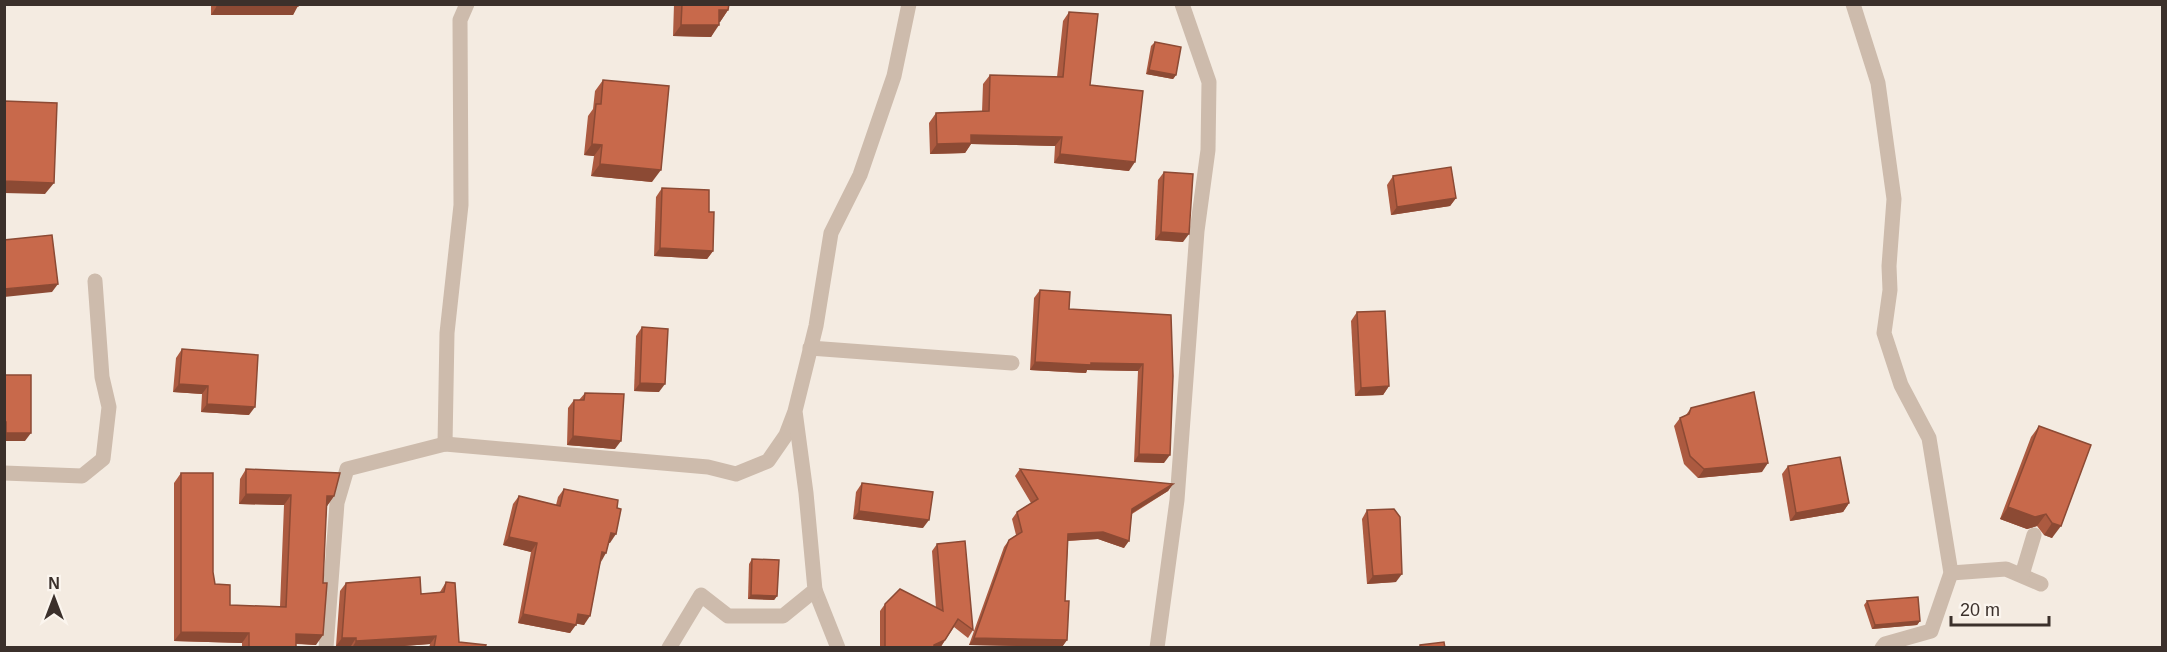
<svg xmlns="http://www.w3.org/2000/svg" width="2167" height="652" font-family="Arial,sans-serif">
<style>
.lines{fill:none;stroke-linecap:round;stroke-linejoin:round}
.minor{stroke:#cdbbac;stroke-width:15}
.wall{fill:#ac5a40}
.shaded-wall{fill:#8c4a34}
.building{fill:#c8694b;stroke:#8c4a34;stroke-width:1.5}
</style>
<rect width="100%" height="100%" fill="#f4ebe1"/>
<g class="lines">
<!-- minor -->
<g class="minor">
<polyline points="1853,4 1878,83 1894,199 1889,266 1890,290 1884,333 1901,385 1929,438 1951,573 1931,631 1885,644 1882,648"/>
<polyline points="810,348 1012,363"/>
<polyline points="445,444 447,333 461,205 460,20 467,4"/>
<polyline points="4,473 82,476 103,459 109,407 102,377 95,281"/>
<polyline points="1951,573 2006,569 2041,584"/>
<polyline points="2022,575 2034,535"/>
<polyline points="815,590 838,648"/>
<polyline points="326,648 337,503 347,469 445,444 708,467 736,474 768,461 786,435 794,414"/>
<polyline points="669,648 701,595 728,616 783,616 815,590 806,493 795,411 816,326 831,233 860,175 894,76 909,4"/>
<polyline points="1157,648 1177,500 1197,231 1208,150 1209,82 1182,4"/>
</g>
</g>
<!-- wall -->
<g class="wall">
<polygon points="211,4 298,4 293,15 211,15"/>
<polygon points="674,4 729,4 728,10 720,22 719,22 711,37 673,36"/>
<polygon points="1069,12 1090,85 1129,171 1054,163 1055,146 971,144 965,153 930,154 929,123 936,113 982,112 983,84 990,75 1057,77 1063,21"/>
<polygon points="1155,42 1176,75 1173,79 1146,74 1151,46"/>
<polygon points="603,80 652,182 591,176 594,156 584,155 588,116 593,109 595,91"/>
<polygon points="1164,172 1183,242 1155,240 1158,180"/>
<polygon points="1393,176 1456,198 1450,206 1391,215 1387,185"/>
<polygon points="662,188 709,212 713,251 707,259 654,256 656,197"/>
<polygon points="1040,290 1069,309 1171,315 1164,463 1134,462 1138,371 1087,370 1086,373 1030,370 1034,298"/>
<polygon points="1357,312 1389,386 1383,395 1355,396 1351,321"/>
<polygon points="642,327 659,392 634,391 636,336"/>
<polygon points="182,349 249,415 201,412 202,394 173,392 176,358"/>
<polygon points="585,393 615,449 567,445 568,408 574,400 579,400"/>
<polygon points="1691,408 1762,472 1698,478 1684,464 1674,426 1680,418 1686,415"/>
<polygon points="2039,426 2091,445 2052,538 2044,535 2037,526 2027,529 2000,519 2031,437"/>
<polygon points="1788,466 1849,503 1843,512 1790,521 1782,474"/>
<polygon points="246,469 334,496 327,506 316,645 296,644 296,648 242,648 242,643 174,641 174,483 181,473 213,572 215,584 230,605 280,607 284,505 239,504 240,479"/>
<polygon points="1020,469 1173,484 1168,491 1132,514 1124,548 1098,539 1068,541 1065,601 1067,640 1062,647 969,645 1004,547 1009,540 1016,535 1012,519 1017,512 1031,503 1015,476"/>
<polygon points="862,483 923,528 853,519 856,492"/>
<polygon points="564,489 610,543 609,543 601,561 584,625 576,623 570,633 518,623 531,552 503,545 513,504 519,496 556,505 558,497"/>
<polygon points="1367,510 1396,582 1367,584 1362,519"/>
<polygon points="937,544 973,630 968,638 954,627 940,648 880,648 880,611 885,604 936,608 932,551"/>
<polygon points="752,559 777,596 774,600 748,599 749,564"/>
<polygon points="446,582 459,642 485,648 429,648 430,644 378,648 351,648 351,646 336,646 340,591 346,583 421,594 440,592"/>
<polygon points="1867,601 1920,621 1917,625 1872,629 1864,605"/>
</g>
<!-- shaded-wall -->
<g class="shaded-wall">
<polygon points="217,6 298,6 293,15 211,15"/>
<polygon points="719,10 728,10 720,22 711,21"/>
<polygon points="681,25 719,25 711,37 673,36"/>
<polygon points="1149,70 1176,75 1173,79 1146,74"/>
<polygon points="971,135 1062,137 1055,146 971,144 965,153 930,154 937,144"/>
<polygon points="592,144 602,145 594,156 584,155"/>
<polygon points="1060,154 1135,162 1129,171 1054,163"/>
<polygon points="600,164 661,170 652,182 591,176"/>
<polygon points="4,181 54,183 45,194 4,193"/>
<polygon points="1456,198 1450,206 1391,215 1397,207"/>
<polygon points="1161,232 1189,234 1183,242 1155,240"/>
<polygon points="660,248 713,251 707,259 654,256"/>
<polygon points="58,284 52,292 4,297 4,289"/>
<polygon points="1035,362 1091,363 1143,364 1138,371 1087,370 1086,373 1030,370"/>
<polygon points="640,383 665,384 659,392 634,391"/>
<polygon points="179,384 208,386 202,394 173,392"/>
<polygon points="1389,386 1383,395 1355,396 1361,388"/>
<polygon points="207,404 255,407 249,415 201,412"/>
<polygon points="6,433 31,433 25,441 4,441 4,435"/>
<polygon points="573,436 621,441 615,449 567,445"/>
<polygon points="1139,454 1170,455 1164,463 1134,462"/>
<polygon points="1768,463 1762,472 1698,478 1704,469"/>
<polygon points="1173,484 1168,491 1127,516 1132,509"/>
<polygon points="246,494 291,495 284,505 239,504"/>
<polygon points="327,496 334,496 327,506"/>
<polygon points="1849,503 1843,512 1790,521 1796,513"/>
<polygon points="2008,507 2046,514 2037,526 2027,529 2000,519"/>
<polygon points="859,511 929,520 923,528 853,519"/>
<polygon points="2052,523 2061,526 2052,538 2044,535"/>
<polygon points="1103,532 1129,541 1124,548 1098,539 1063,541 1068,534"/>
<polygon points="611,533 616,534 610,543 605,542"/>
<polygon points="509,537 537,543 531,552 503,545"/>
<polygon points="602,552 606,553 601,562"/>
<polygon points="1402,574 1396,582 1367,584 1373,576"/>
<polygon points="751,595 777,596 774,600 748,599"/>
<polygon points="523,614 576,625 570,633 518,623"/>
<polygon points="578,614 590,616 584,625 572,623"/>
<polygon points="1920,621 1917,625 1872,629 1875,625"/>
<polygon points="181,632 249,633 242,643 174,641"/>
<polygon points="296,634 323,635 316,645 289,643"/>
<polygon points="436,636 430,644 378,648 352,648 356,641"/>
<polygon points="342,638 356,638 351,646 336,646"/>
<polygon points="974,638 1067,640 1062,647 969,645"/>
<polygon points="945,640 940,648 932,648 934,645"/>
</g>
<!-- building -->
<g class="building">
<rect x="217" y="4" width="81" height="2"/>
<polygon points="682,4 729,4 728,10 719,10 719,25 681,25"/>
<polygon points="1069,12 1098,14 1090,85 1143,91 1135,162 1060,154 1062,137 971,135 971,143 937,144 936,113 989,111 990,75 1063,77"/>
<polygon points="1155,42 1181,47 1176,75 1149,70"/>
<polygon points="603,80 669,86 661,170 600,164 602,145 592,144 596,104 601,104"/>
<polygon points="4,101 57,103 54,183 4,181"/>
<polygon points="1451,167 1456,198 1397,207 1393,176"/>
<polygon points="1164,172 1193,174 1189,234 1161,232"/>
<polygon points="662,188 709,190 709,212 714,212 713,251 660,248"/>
<polygon points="52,235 58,284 4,289 4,240"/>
<polygon points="1040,290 1070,292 1069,309 1171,315 1173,376 1170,455 1139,454 1143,364 1091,363 1091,365 1035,362"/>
<polygon points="1385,311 1389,386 1361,388 1357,312"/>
<polygon points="642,327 668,329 665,384 640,383"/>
<polygon points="182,349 258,355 255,407 207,404 208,386 179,384"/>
<polygon points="4,375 31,375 31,433 6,433 6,422 4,422"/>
<polygon points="1754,392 1768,463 1704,469 1690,456 1680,418 1689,414 1691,408"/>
<polygon points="585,393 624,394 621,441 573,436 574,400 584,400"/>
<polygon points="2039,426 2091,445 2061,526 2052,523 2046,514 2035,517 2008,507"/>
<polygon points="1840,457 1849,503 1796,513 1788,466"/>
<polygon points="246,469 340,473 334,496 327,496 323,583 327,583 323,635 296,634 296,648 249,648 249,633 181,632 181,473 213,473 213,572 215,584 230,585 230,605 286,607 291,495 246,494"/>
<polygon points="1020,469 1173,484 1132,509 1129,541 1103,532 1068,534 1065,601 1069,601 1067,640 974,638 1009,540 1022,532 1017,512 1038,499"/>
<polygon points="862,483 933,492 929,520 859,511"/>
<polygon points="564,489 618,500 617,508 621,509 616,534 611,533 606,553 602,552 590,616 578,614 576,625 523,614 537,543 509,537 519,496 560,506"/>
<polygon points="1394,509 1400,517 1402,574 1373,576 1367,510"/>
<polygon points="965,541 973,630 958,619 945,640 934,645 934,648 885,648 885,604 900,589 943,611 937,544"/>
<polygon points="752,559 779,560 777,596 751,595"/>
<polygon points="420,577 421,594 444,592 446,582 455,583 459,642 486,645 485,648 434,648 436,636 356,641 356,638 342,638 346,583"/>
<polygon points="1918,597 1920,621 1875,625 1867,601"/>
<polygon points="1444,642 1445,648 1420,648 1420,645"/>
</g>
<!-- border -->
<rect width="2167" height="652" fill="none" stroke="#3b302b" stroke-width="12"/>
<!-- north arrow -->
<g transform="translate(54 598)" stroke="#fbf5ee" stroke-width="4.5" paint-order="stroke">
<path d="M0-4.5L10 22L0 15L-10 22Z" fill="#3b302b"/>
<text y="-9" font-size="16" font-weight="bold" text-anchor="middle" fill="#3b302b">N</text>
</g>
<!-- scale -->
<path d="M1951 616v9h98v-9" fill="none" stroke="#3b302b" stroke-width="3"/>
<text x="1960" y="616" font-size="18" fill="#3b302b" stroke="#fbf5ee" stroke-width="4.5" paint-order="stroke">20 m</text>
</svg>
